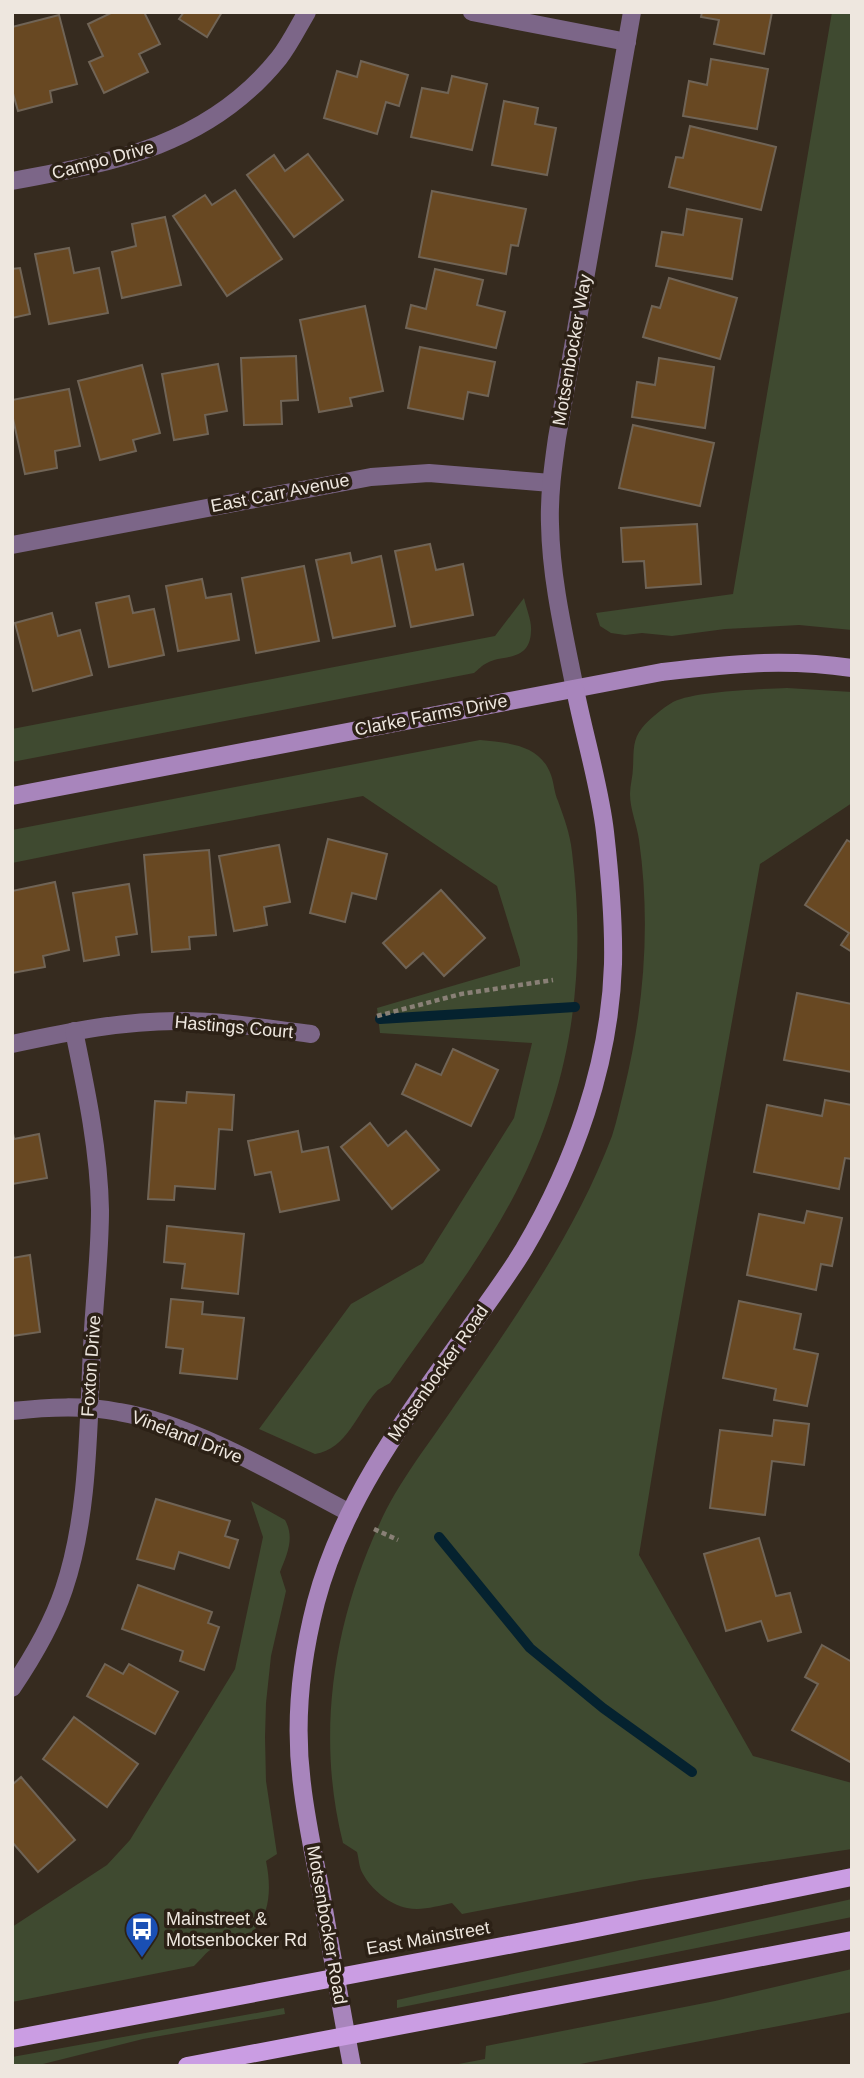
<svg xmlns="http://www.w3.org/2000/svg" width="864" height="2078" font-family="Helvetica,sans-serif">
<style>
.green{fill:#3f4a30}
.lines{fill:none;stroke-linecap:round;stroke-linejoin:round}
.stream{stroke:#05222f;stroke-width:10}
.building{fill:#684822;stroke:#706456;stroke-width:2}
.path{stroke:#898076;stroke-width:4.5;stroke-dasharray:5 3.5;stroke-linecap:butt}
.street{stroke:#7c6688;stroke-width:18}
.secondary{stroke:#a885bc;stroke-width:18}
.primary{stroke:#ca9de3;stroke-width:18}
.labels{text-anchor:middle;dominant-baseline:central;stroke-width:7;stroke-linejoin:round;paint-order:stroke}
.street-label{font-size:18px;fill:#eee7df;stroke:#2c2116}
.poi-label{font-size:18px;fill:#eee7df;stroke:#2c2116;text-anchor:start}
</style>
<rect width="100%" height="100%" fill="#362b1f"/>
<!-- green -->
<g class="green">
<polygon points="832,12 852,12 852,630 799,625 725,629 672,636 642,633 625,635 611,633 600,626 596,613 733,594"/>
<path d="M524 598C526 608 532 621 531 631 530 663 502 654 487 663 482 665 478 670 474 673L12 762V729L495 636Z"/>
<path d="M787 688 852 692V803L760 864 662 1414 639 1555 753 1756 852 1783V1849L640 1880 462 1914 452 1903C437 1906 422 1911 407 1908 390 1905 371 1889 363 1874 359 1868 359 1859 357 1852L343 1843C316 1736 333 1624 379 1525 398 1482 429 1444 455 1405 514 1319 575 1234 612 1136 617 1121 620 1105 624 1090 644 1008 651 924 639 840 637 825 630 809 630 794 630 785 633 776 633 767 634 753 632 740 642 728 649 719 663 708 673 702 694 691 761 689 787 688Z"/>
<path d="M480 740C508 743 540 744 551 775 554 783 554 792 558 801 564 818 570 833 572 852 587 972 572 1084 516 1192 481 1260 433 1321 390 1383 386 1386 379 1388 376 1392 357 1413 347 1449 315 1454L259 1429 351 1304 423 1263 514 1118 532 1043 380 1033 377 1008 520 966V960L497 886 363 796 116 842 12 863V830Z"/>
<path d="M251 1501 285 1520C295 1538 287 1554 280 1572L286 1591 271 1656 266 1703 265 1737 266 1781 277 1854 266 1861C272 1890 271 1924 241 1940 232 1945 223 1945 214 1948 207 1950 200 1961 194 1966L12 2002V1927L107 1865 130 1840 235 1669 263 1537Z"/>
<polygon points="852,1899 852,1917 397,2008 397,2000"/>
<polygon points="852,1969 852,2012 570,2066 448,2066 485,2059 486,2046 715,2001"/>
<polygon points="284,2008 285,2014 143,2039 35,2066 12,2066 12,2057"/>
</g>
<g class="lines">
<!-- stream -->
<g class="stream">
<polyline points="380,1019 575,1007"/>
<polyline points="439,1537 530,1648 603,1708 692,1772"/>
</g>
</g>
<!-- building -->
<g class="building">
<polygon points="113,12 144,12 160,44 139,54 148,72 104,93 89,62 103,56 88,24"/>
<polygon points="184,12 222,12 207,37 179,19"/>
<polygon points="702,12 772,12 764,54 714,44 719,20 701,17"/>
<polygon points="59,15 77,84 50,91 52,102 18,111 12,90 12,27"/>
<polygon points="711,59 768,69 757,129 683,116 689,81 707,85"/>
<polygon points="361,61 408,75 399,106 386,102 377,134 324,118 337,71 357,77"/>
<polygon points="452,76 487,84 472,150 411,137 422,88 448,93"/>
<polygon points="504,101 538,108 535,124 556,128 547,175 492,165"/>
<polygon points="690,126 776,147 761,210 669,187 676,157 683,158"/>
<polygon points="308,154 343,200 294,237 247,175 274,155 285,171"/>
<polygon points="235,190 282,259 227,296 173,216 205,195 212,205"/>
<polygon points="432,191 526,209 518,246 511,245 506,274 419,257"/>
<polygon points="687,209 742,219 732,279 656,266 662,232 683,235"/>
<polygon points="165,217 181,285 122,298 112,252 136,246 132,224"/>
<polygon points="69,248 74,273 99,268 108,313 49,324 35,254"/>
<polygon points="20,268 30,314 12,318 12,269"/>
<polygon points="435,269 483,280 477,305 505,312 496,348 406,328 411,305 426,309"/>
<polygon points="669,278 737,298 720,359 643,337 652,306 660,308"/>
<polygon points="365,306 383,391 350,398 352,406 319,412 300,320"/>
<polygon points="420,347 495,362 488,396 468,392 463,419 408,408"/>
<polygon points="296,356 298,400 281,401 282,424 244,425 241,358"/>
<polygon points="659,358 714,367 705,428 632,417 637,382 655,385"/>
<polygon points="218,364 227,411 205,415 208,434 174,440 162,374"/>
<polygon points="142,365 160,433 133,440 136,451 100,460 78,381"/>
<polygon points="69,389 80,446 55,451 57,468 25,474 12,414 12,400"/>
<polygon points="633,425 714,443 700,506 619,488"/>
<polygon points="697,524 701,584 646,588 644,561 623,562 621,528"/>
<polygon points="430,544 436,570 463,564 473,615 411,627 395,551"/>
<polygon points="350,553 352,563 381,556 395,626 333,638 316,560"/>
<polygon points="304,566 319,641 256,653 242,578"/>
<polygon points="202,579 206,598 231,594 239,640 178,651 166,586"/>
<polygon points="129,596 133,613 154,609 164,655 109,667 96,603"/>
<polygon points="52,613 58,636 80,630 92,675 33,691 15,623"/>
<polygon points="328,839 387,854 376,899 352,893 345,922 310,913"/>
<polygon points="847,840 852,843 852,952 841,945 849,933 805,905"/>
<polygon points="279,845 290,902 264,907 267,925 234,931 219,856"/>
<polygon points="209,850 216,935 189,937 190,949 152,952 144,855"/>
<polygon points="55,882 69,950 43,956 45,967 12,973 12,891"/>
<polygon points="129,884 137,934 116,937 119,955 84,961 73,893"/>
<polygon points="441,890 485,938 444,976 423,953 406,968 383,943"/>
<polygon points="797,993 852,1004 852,1072 784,1060"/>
<polygon points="453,1049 498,1070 471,1126 402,1094 416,1064 441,1075"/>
<polygon points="187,1092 234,1095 232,1130 219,1129 215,1189 175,1186 174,1200 148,1199 155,1101 186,1103"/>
<polygon points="825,1100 852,1105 852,1159 845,1158 839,1189 754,1172 767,1105 822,1116"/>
<polygon points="370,1123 388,1146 406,1131 439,1170 392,1209 341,1147"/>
<polygon points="12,1128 14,1139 39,1134 47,1178 12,1184"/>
<polygon points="298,1131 302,1152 328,1147 339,1200 280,1212 271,1172 255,1175 248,1141"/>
<polygon points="807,1211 842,1218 832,1266 821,1264 816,1290 747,1275 759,1214 804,1223"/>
<polygon points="167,1226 244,1234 238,1294 182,1288 185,1264 164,1262"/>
<polygon points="30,1255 40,1332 12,1336 12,1258"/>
<polygon points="171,1299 203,1302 202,1314 244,1318 237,1379 180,1373 183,1349 166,1347"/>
<polygon points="739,1301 801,1314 794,1349 818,1354 807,1406 774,1400 776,1389 723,1378"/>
<polygon points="774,1420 809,1424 804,1465 772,1461 765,1515 710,1508 720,1430 772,1436"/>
<polygon points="156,1499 230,1521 225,1536 238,1540 229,1568 179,1552 174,1569 137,1559"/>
<polygon points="759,1538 776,1596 790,1593 801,1632 768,1641 761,1621 726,1631 704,1554"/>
<polygon points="138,1585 212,1612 208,1623 219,1627 204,1670 180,1661 183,1651 122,1629"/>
<polygon points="822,1645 852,1662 852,1763 792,1730 818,1684 805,1677"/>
<polygon points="105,1664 123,1674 129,1664 178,1692 155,1734 87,1696"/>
<polygon points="74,1717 138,1764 107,1807 43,1759"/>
<polygon points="21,1777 75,1840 38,1872 12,1842 12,1785"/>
</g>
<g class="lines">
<!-- path -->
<g class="path">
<polyline points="377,1016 461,994 553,980"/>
<polyline points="374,1529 398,1540"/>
</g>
<!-- street -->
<g class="street">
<polyline points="472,12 627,42"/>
<path d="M12 181C115 162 209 145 279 58 290 44 298 27 307 12"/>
<polyline points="12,545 371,477 429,473 551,483"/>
<path d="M575 689C564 634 551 579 550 524 549 495 553 466 557 438L632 12"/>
<path d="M12 1044C68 1032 125 1020 183 1021 225 1021 269 1029 311 1034"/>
<path d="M12 1411C48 1407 84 1405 119 1412 193 1424 283 1478 350 1513"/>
<path d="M12 1688C33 1657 52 1625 64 1589 89 1515 88 1426 92 1348 94 1302 100 1256 100 1210 99 1150 86 1089 74 1031"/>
</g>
<!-- secondary -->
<g class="secondary">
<path d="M12 796 662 672C731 664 782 658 852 668"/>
<path d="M352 2066C341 2008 331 1950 321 1892 314 1856 306 1820 302 1784 294 1723 301 1660 316 1602 344 1496 412 1409 474 1322 491 1298 509 1274 524 1249 574 1164 610 1064 613 964 614 920 610 876 605 832 600 787 584 735 575 689"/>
</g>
<!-- primary -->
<g class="primary">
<polyline points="12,2039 577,1932 852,1877"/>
<polyline points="187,2066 852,1940"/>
</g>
</g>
<!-- icons -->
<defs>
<g id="bus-pin" transform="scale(1.75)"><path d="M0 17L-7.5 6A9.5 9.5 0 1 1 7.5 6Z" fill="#1a4fb4" stroke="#2c2116"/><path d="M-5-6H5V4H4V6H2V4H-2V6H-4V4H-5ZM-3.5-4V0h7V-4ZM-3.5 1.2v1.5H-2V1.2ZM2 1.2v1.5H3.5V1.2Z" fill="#fff"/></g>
</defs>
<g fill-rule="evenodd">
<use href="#bus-pin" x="142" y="1929"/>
</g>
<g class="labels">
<!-- street labels -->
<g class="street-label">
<text transform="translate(103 160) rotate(-15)">Campo Drive</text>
<text transform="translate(572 350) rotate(-80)">Motsenbocker Way</text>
<text transform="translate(280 493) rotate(-11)">East Carr Avenue</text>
<text transform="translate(431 715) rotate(-11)">Clarke Farms Drive</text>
<text transform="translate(234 1027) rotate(5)">Hastings Court</text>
<text transform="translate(91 1366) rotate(-86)">Foxton Drive</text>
<text transform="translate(438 1373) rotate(-55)">Motsenbocker Road</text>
<text transform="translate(187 1437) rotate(21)">Vineland Drive</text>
<text transform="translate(327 1925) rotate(80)">Motsenbocker Road</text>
<text transform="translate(428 1938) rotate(-10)">East Mainstreet</text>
</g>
<!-- poi labels -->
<g class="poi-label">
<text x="166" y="1919">Mainstreet &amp;<tspan x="166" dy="21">Motsenbocker Rd</tspan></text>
</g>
</g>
<!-- border -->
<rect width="864" height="2078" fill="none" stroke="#eee7df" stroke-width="28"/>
</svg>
